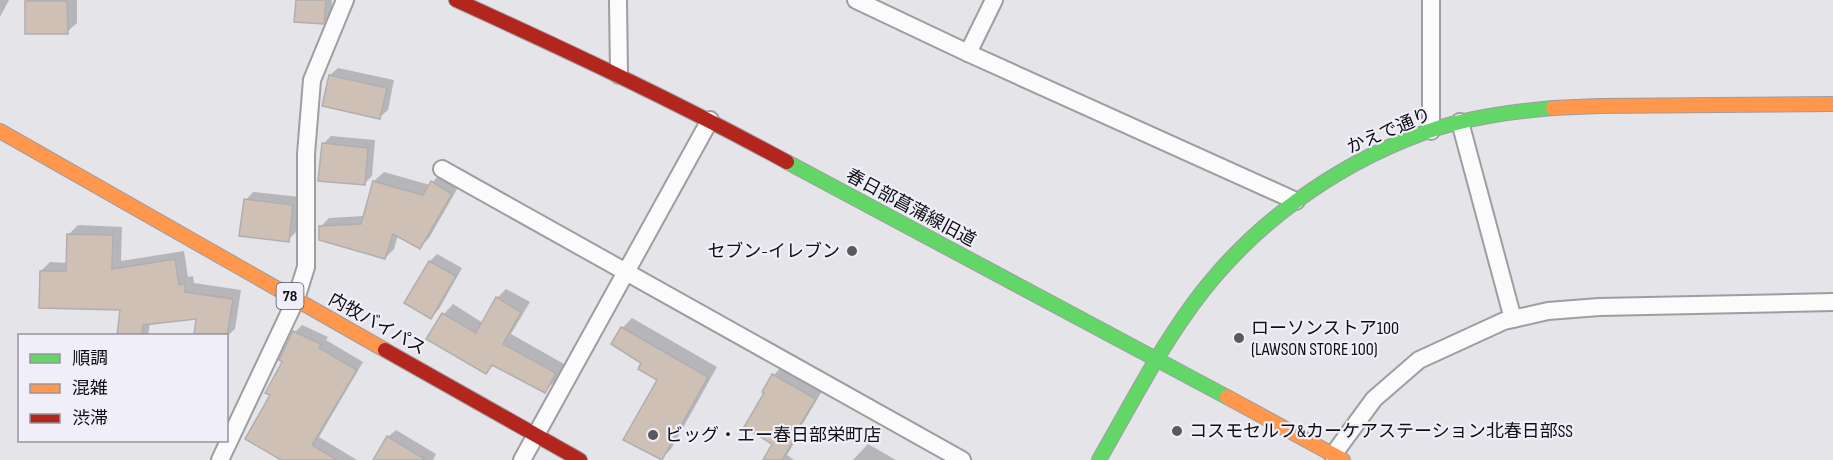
<svg xmlns="http://www.w3.org/2000/svg" width="1833" height="460" font-family="'Sofia Sans Condensed','Noto Sans JP',sans-serif">
<style>
.shadow{fill:#0003}
.building{fill:#cfc0b5;stroke:#b0aeaf;stroke-width:1.5}
.lines{fill:none;stroke-linecap:round;stroke-linejoin:round}
.street-casing{stroke:#9e9da1;stroke-width:20}
.fast-casing{stroke:#9e9da1;stroke-width:16}
.slow-casing{stroke:#9e9da1;stroke-width:16}
.jam-casing{stroke:#9e9da1;stroke-width:16}
.street{stroke:#fbfbfc;stroke-width:16}
.fast{stroke:#63d668;stroke-width:14}
.slow{stroke:#ff974d;stroke-width:14}
.jam{stroke:#b3261e;stroke-width:14}
.poi-dot{fill:#5a595d;stroke:#f0eff9;stroke-width:2}
.labels{text-anchor:middle;dominant-baseline:central;stroke-width:4.5;stroke-linejoin:round;paint-order:stroke}
.shield{fill:#f0eff9;stroke:#525257;stroke-width:1.5}
.shield-label{font-size:16px;font-weight:bold;fill:#0f0e11}
.street-label{font-size:18px;fill:#0f0e11;stroke:#f0eff9}
.poi-label{font-size:18px;fill:#0f0e11;stroke:#f0eff9;text-anchor:start}
</style>
<rect width="100%" height="100%" fill="#e4e4e9"/>
<!-- shadow -->
<g class="shadow">
<polygon points="0,0 9,0 0,17"/>
<polygon points="26,0 77,0 77,23 67,32 26,33"/>
<polygon points="297,0 332,0 331,15 323,23"/>
<polygon points="338,68 394,80 388,110 380,117 330,75"/>
<polygon points="331,136 375,140 372,176 364,184 323,144"/>
<polygon points="384,172 430,185 441,173 460,184 429,238 420,247 398,235 394,249 385,258 320,227 329,218 364,216 374,181"/>
<polygon points="253,192 300,197 296,232 288,240 246,200"/>
<polygon points="78,225 122,227 121,261 184,251 188,277 193,276 194,283 241,290 235,329 226,337 196,333 198,317 150,323 148,336 118,336 121,308 41,271 50,262 68,263 69,234"/>
<polygon points="437,254 462,268 439,309 431,317 430,261"/>
<polygon points="506,289 530,302 511,334 564,364 554,382 545,391 494,364 486,372 429,339 444,314 453,304 483,323 497,298"/>
<polygon points="632,318 717,367 671,449 661,459 659,379 643,362 622,328"/>
<polygon points="302,325 328,337 326,340 363,362 319,437 357,460 286,460 272,394 295,332"/>
<polygon points="781,367 822,391 802,425 804,426 787,455 794,460 765,460 774,443 766,392 774,375"/>
<polygon points="396,430 436,454 433,460 374,460 388,437"/>
<polygon points="868,444 896,460 853,460"/>
</g>
<!-- building -->
<g class="building">
<polygon points="296,0 326,0 324,24 294,22"/>
<polygon points="25,1 67,1 68,34 25,34"/>
<polygon points="329,75 387,88 380,119 322,106"/>
<polygon points="322,143 368,148 365,185 318,181"/>
<polygon points="373,181 423,195 431,181 452,194 420,249 393,234 385,259 319,240 319,226 361,224"/>
<polygon points="244,199 293,205 289,242 239,236"/>
<polygon points="67,234 113,235 112,269 175,259 179,285 185,284 185,292 233,299 227,336 194,334 196,319 143,325 142,336 117,336 120,310 39,308 40,271 66,271"/>
<polygon points="429,261 456,276 431,319 404,303"/>
<polygon points="496,297 521,312 503,344 556,373 545,393 492,365 486,374 426,339 442,313 476,333"/>
<polygon points="621,327 708,377 662,460 623,440 657,380 638,369 641,363 611,344"/>
<polygon points="293,331 321,344 319,348 357,370 312,445 337,460 281,460 245,439 270,395 265,393 282,362 279,360"/>
<polygon points="772,374 816,399 795,433 798,434 782,460 763,460 772,444 744,427 764,393 762,392"/>
<polygon points="387,436 426,460 373,460"/>
</g>
<g class="lines">
<!-- street casing -->
<g class="street-casing">
<g id="street">
<polyline points="618,0 619,75"/>
<polyline points="856,0 968,53 1296,201"/>
<polyline points="1431,0 1431,131"/>
<polyline points="968,53 994,0"/>
<polyline points="1460,122 1513,319"/>
<polyline points="442,169 962,460"/>
<polyline points="1333,455 1374,399 1419,360 1504,321 1548,311 1599,307 1833,302"/>
<polyline points="220,460 296,299 306,267 306,154 312,80 345,0"/>
<polyline points="522,460 710,120"/>
</g>
</g>
<!-- fast casing -->
<g class="fast-casing">
<g id="fast">
<polyline points="787,162 1227,397"/>
<path d="M1099 460C1129 408 1157 353 1193 304 1250 226 1333 166 1423 133 1464 118 1509 112 1553 108"/>
</g>
</g>
<!-- slow casing -->
<g class="slow-casing">
<g id="slow">
<polyline points="1553,108 1599,106 1833,104"/>
<polyline points="0,131 385,350"/>
<polyline points="1227,397 1343,460"/>
</g>
</g>
<!-- jam casing -->
<g class="jam-casing">
<g id="jam">
<path d="M456 0C568 51 679 103 787 162"/>
<polyline points="385,350 580,460"/>
</g>
</g>
<!-- street -->
<use href="#street" class="street"/>
<!-- fast -->
<use href="#fast" class="fast"/>
<!-- slow -->
<use href="#slow" class="slow"/>
<!-- jam -->
<use href="#jam" class="jam"/>
</g>
<!-- markers -->
<g class="poi-dot">
<circle cx="852" cy="251" r="6"/>
<circle cx="1239" cy="338" r="6"/>
<circle cx="1177" cy="431" r="6"/>
<circle cx="653" cy="435" r="6"/>
</g>
<g class="labels">
<!-- shield labels -->
<rect class="shield" x="276.5" y="283" width="27" height="26" rx="4.5"/>
<g class="shield-label">
<text x="290" y="296">78</text>
</g>
<!-- street labels -->
<g class="street-label">
<text transform="translate(1389 131) rotate(-23)">かえで通り</text>
<text transform="translate(911 208) rotate(28)">春日部菖蒲線旧道</text>
<text transform="translate(377 324) rotate(29)">内牧バイパス</text>
</g>
<!-- poi labels -->
<g class="poi-label">
<text x="840" y="251" text-anchor="end">セブン-イレブン</text>
<text x="1251" y="328">ローソンストア100<tspan x="1251" dy="21">(LAWSON STORE 100)</tspan></text>
<text x="1189" y="431">コスモセルフ&amp;カーケアステーション北春日部SS</text>
<text x="665" y="435">ビッグ・エー春日部栄町店</text>
</g>
</g>
<!-- legend -->
<rect x="18" y="334" width="210" height="108" fill="#f0eff9" stroke="#96959c" stroke-width="1.5"/>
<rect x="30" y="354" width="30" height="9" fill="#63d668" stroke="#96959c" stroke-width="1.5"/>
<text x="72" y="364" font-size="18" fill="#0f0e11">順調</text>
<rect x="30" y="384" width="30" height="9" fill="#ff974d" stroke="#96959c" stroke-width="1.5"/>
<text x="72" y="394" font-size="18" fill="#0f0e11">混雑</text>
<rect x="30" y="414" width="30" height="9" fill="#b3261e" stroke="#96959c" stroke-width="1.5"/>
<text x="72" y="424" font-size="18" fill="#0f0e11">渋滞</text>
</svg>
